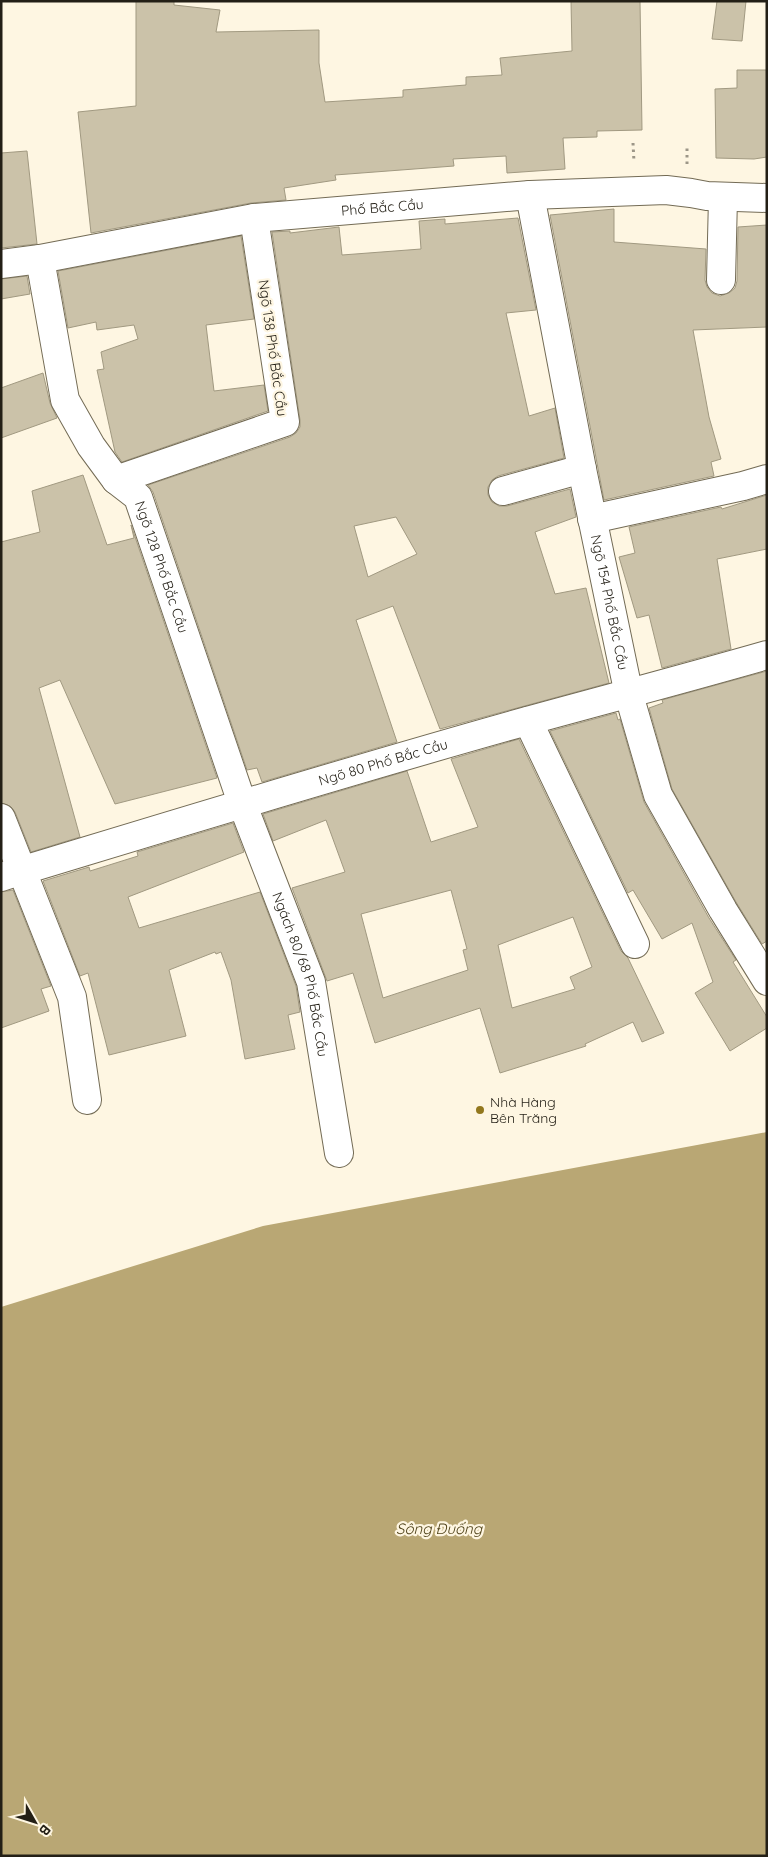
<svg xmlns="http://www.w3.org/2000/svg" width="768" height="1857" font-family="Quicksand,sans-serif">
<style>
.water{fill:#b9a774}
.building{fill:#cbc2a9;stroke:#a19981;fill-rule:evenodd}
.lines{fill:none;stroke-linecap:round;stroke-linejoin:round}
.street-casing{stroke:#736b55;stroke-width:30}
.path{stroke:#9c9687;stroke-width:3;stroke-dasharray:2.5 4;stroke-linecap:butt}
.street{stroke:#fff;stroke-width:28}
.poi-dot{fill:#92771d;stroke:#fef6e2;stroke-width:2}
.labels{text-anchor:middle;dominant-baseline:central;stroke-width:4.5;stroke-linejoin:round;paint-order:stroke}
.street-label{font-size:14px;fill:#231f16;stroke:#fef6e2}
.poi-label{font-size:14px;fill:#231f16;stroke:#fef6e2;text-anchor:start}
.water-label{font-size:15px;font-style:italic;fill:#4f4219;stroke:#fef6e2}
</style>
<rect width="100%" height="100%" fill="#fef6e2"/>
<!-- water -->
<polygon class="water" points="767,1132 767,1856 1,1856 1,1307 263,1226"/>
<!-- building -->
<g class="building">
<polygon points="136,1 174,1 174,5 220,10 216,32 319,30 319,63 325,102 403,97 403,90 466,85 466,77 502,75 500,58 572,51 571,1 640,1 642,130 597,131 597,137 563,138 565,169 507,173 506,156 453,159 454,166 335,175 336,180 284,188 286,200 251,203 91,233 78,112 136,106"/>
<polygon points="717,1 746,1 742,41 712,39"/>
<polygon points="737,70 767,70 767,157 754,159 716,158 715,89 737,88"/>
<polygon points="27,151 37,244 1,248 1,153"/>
<polygon points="614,209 614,242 706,249 705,280 707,287 712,293 720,296 729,293 735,288 737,281 738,227 767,225 767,327 693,330 709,417 721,459 711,462 714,476 604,500 550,215"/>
<path d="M518 218 536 310 506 313 529 416 555 408 564 458 498 476 492 480 488 487V495L492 502 499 506H507L570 489 576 517 535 532 555 594 586 588 609 683 440 729 393 606 356 620 397 742 262 782 257 768 247 770 153 492 148 485 290 437 296 433 300 427V420L272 232 290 231V233L339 227 342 255 421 249 419 221 445 219V224ZM396 517 417 554 368 577 354 526Z"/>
<polygon points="241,236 254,319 206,325 214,391 264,385 268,411 122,462 115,452 97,370 104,369 101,352 138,339 134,325 97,330 96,322 68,328 58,271"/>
<polygon points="27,276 30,294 1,299 1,279"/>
<polygon points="43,373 50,403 57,418 1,438 1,388"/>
<polygon points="83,475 107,545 134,538 131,525 217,778 115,804 60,680 39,688 80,837 31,852 15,812 10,806 1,803 1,542 40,532 32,491"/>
<polygon points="767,495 767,549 717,559 731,649 662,668 649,615 637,618 619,557 635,553 629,527 721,507 722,509"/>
<polygon points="767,671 767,941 762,944 736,902 672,789 649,708 663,703 662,700"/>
<polygon points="616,713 618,720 620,719 644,802 709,918 736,960 733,962 767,1017 767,1028 730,1051 695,993 713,982 692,923 662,939 633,890 628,893 550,731"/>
<path d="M519 739 621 951 628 958 664 1033 642 1042 633 1022 585 1044 586 1046 500 1073 480 1008 375 1043 353 973 327 981 292 888 345 872 326 820 273 841 263 814 407 771 431 842 478 827 451 759ZM451 890 467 949 463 950 468 970 383 998 361 914ZM573 917 592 967 570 977 575 989 512 1008 498 945Z"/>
<polygon points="233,823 244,852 128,897 139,928 260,892 296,986 300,1012 288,1015 295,1049 245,1059 231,980 221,952 216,954 215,952 169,970 186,1036 109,1055 88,973 80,976 43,881 89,867 90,871 138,856 137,852"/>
<polygon points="13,890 51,986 41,989 49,1011 1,1028 1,892"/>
</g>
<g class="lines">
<!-- street casing -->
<g class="street-casing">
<g id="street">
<path id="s1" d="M530 195 582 469 629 695 658 795 723 910 767 981"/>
<path id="s2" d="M40 259 65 400 91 446 116 480 138 497 242 803 311 982 339 1153"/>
<path id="s3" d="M1 264 40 259 254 218 530 195 666 190 691 193 707 196 767 198"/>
<polyline points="721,280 723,198"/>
<polyline points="116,480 285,422 254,218"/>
<polyline points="503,491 582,469"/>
<polyline points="592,519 743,486 767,479"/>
<polyline points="528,721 635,944"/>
<polyline points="1,818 72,997 87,1100"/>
<path id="s4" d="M1 877C176 824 351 770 527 721 607 699 687 678 767 655"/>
</g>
</g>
<!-- path -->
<g class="path">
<polyline points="633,143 634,162"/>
<polyline points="687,164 687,145"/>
</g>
<!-- street -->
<use href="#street" class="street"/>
</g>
<!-- markers -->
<circle class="poi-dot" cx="480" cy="1110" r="5"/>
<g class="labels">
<!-- street labels -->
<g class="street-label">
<text stroke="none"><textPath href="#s3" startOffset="386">Phố Bắc Cầu</textPath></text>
<text transform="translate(273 348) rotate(82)">Ngõ 138 Phố Bắc Cầu</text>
<text stroke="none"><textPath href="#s2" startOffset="340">Ngõ 128 Phố Bắc Cầu</textPath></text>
<text stroke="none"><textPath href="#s1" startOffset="415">Ngõ 154 Phố Bắc Cầu</textPath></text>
<text stroke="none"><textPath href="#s4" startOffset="399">Ngõ 80 Phố Bắc Cầu</textPath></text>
<text stroke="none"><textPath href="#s2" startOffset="771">Ngách 80/68 Phố Bắc Cầu</textPath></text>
</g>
<!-- poi labels -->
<g class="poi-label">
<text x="490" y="1102">Nhà Hàng<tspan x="490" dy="16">Bên Trăng</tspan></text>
</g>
<!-- water labels -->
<g class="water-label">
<text x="439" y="1528">Sông Đuống</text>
</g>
</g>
<!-- border -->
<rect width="768" height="1857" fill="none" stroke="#231f16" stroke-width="5"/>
<!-- north arrow -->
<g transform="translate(35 1822) rotate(129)" stroke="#fef6e2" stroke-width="4" paint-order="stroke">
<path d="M0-4L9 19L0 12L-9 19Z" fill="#231f16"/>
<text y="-8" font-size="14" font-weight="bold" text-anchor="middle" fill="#231f16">B</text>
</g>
</svg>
